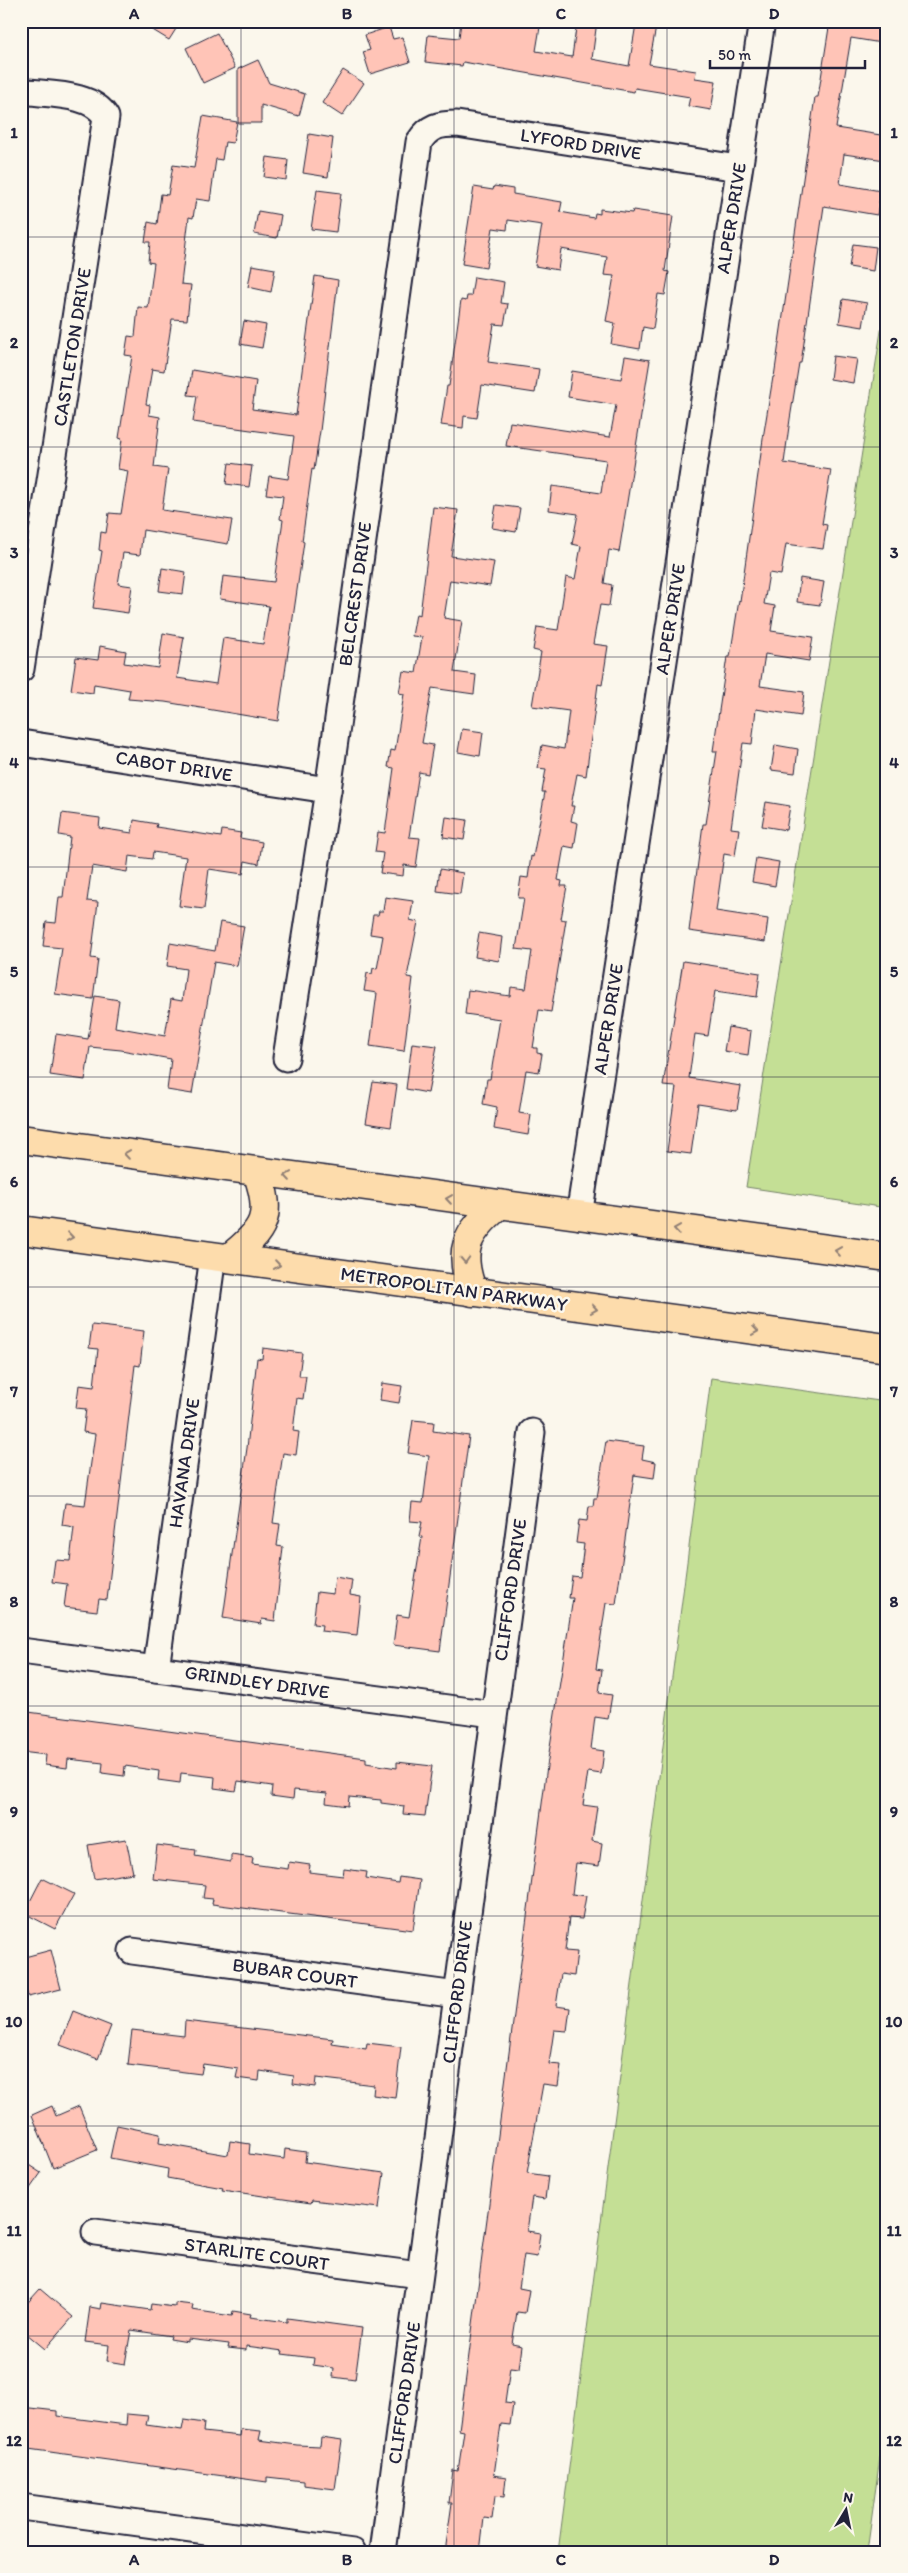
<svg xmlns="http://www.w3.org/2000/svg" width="908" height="2573" font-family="Itim,sans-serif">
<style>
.green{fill:#c4df95;stroke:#738068}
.building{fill:#ffc4b7;stroke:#22223b}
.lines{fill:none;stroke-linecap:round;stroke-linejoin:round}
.minor-casing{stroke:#22223b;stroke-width:29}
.primary-casing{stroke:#22223b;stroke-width:31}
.minor{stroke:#fbf7ec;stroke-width:25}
.primary{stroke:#fddcac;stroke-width:28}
.oneway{stroke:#907f74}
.grid{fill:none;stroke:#22223b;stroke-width:1;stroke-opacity:0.55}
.labels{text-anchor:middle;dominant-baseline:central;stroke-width:5;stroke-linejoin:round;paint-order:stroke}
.street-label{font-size:19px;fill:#22223b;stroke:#fbf7ec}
.neatline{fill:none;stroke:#22223b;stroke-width:2}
.grid-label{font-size:16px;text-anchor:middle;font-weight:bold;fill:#22223b}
</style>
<rect width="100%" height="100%" fill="#fbf7ec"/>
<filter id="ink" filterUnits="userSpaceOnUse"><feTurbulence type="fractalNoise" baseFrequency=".02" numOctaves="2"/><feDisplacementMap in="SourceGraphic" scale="10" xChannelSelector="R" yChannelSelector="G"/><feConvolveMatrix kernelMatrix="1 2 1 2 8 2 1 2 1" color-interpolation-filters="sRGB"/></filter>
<g filter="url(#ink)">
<!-- green -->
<g class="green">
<polygon points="887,293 887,1208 746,1187"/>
<polygon points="711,1378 887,1402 887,2406 867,2552 558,2552"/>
</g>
<!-- building -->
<g class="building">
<polygon points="138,21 181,21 169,40"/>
<polygon points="461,21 541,21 536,51 572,57 577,21 597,21 592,59 629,66 636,24 656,27 649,64 696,71 695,78 716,81 711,110 688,106 690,97 635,88 634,92 463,62 462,66 425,62 428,35 459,38"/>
<polygon points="830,21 887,21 887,44 851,38 836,128 887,136 887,149 885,160 844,154 840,184 881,191 877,215 824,206 801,363 799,363 790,419 784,463 831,470 822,524 827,525 823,549 786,544 781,575 769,573 764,604 775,606 771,631 813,637 809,661 765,654 760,686 804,692 801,716 756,709 752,744 743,743 731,828 739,829 735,856 724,854 716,911 768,919 765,942 689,931 703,824 706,824 717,751 713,751 727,657 730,657 739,600 740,601 764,432 773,377 774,377 815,97 818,97"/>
<polygon points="389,27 393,39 402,37 410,62 370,74 363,52 370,50 365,35"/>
<polygon points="217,33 235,68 203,83 186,48"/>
<polygon points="258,60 269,83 305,94 299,116 261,105 261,123 238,123 238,69"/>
<polygon points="343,70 364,83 342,116 322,103"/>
<polygon points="203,116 237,122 233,143 225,142 222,160 216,159 210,201 196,199 193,218 189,217 181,284 191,285 187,320 172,319 164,371 152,369 146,404 150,405 149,415 160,417 154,467 168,469 162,510 232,520 228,544 143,530 140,555 123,553 118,584 132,586 128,613 93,608 102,551 99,550 101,532 106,533 109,513 121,514 128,471 118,469 122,439 119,438 132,356 125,355 128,336 135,337 138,307 148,308 154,263 148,262 150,242 145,242 148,222 157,224 161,194 168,195 173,165 194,168"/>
<polygon points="309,134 333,138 328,177 303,173"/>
<polygon points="267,157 288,160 286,180 264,177"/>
<polygon points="494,186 513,189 513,194 562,202 560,212 594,218 595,213 600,214 600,209 632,213 633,210 673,216 665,271 669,272 665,295 658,294 653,329 643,327 640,349 611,344 615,323 606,321 614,276 604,275 607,257 561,249 558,270 535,266 542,225 508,220 507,230 493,228 486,268 462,264 474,187 493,190"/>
<polygon points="317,190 341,193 336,232 311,229"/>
<polygon points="258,211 281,215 277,238 254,234"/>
<polygon points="853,244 876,247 873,271 849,267"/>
<polygon points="252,265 275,269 271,292 248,287"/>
<polygon points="315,276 338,280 320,431 314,470 312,469 302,541 304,542 278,721 165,702 128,699 130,690 94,684 93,693 71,690 76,657 98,660 100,646 126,651 124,663 158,668 163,633 184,637 177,678 216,684 223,638 263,644 269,606 220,599 223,576 274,582 283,520 280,519 283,496 266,494 269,476 288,479 294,436 193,422 197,396 188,395 192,370 256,381 252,409 296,415"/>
<polygon points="474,277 504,282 501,303 508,304 504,325 494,324 488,362 539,369 535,393 482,385 477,418 464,416 463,428 441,425 447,386 449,386 461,300 466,301 467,296 471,296"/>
<polygon points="843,299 867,303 863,327 839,323"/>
<polygon points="244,321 266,325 262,348 240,344"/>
<polygon points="625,356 650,360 619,552 609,550 604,583 612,585 609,606 600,605 593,644 608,646 602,685 598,684 586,776 577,774 571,806 574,806 571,821 578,823 574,848 564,846 558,880 562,881 561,886 567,886 561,919 566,920 551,1012 539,1010 533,1048 537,1048 537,1053 542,1054 539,1072 526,1070 519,1113 531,1115 528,1135 494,1129 497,1107 483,1104 487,1079 490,1079 500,1019 465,1014 468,990 510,996 511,987 526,989 532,951 516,949 524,898 518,898 521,877 528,878 531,856 533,857 545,792 542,792 546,769 538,768 542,745 564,749 569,711 532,706 541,652 533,650 537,627 558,630 566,577 575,579 581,546 572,544 578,514 549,510 552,486 601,493 606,460 506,446 510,422 610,437 616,405 568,397 572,371 621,379"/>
<polygon points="833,356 857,359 853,383 830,379"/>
<polygon points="229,463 252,466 249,487 226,484"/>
<polygon points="496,505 520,508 516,532 492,528"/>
<polygon points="433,507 458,510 451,556 494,562 490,586 450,580 444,618 462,621 454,672 476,675 474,694 432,688 422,743 433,745 428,774 419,772 409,837 420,838 416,867 404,865 403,876 380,873 383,853 375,852 378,832 385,833 394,768 388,767 391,750 395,751 404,694 399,693 403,671 416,673 422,637 412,636 416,614 420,615"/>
<polygon points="162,568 186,572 183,594 159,591"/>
<polygon points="800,578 824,582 820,605 797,602"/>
<polygon points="462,729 483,732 480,756 458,752"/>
<polygon points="775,745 798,749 795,773 771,770"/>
<polygon points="766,802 790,806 786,830 762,826"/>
<polygon points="62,813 100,818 99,828 132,833 134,820 157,824 156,827 221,837 222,830 241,833 240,838 262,842 259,864 245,861 243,874 209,869 204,909 179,906 186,857 153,852 152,859 129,856 127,872 92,866 87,901 98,902 91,958 98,959 93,999 55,994 62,948 43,946 46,922 56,923 59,897 63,897 70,837 59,835"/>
<polygon points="446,817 467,820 464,840 443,837"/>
<polygon points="756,858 779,862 775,886 752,882"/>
<polygon points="440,869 463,873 460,894 437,891"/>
<polygon points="385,897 413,901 410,920 418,922 407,977 413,978 404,1051 370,1046 377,993 364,991 367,973 372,974 373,968 377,969 383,936 370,934 373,915 378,915 379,911 383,911"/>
<polygon points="220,922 244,926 237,966 214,962 192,1094 167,1090 171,1059 121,1050 90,1047 85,1080 50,1075 56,1034 88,1039 95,996 119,1000 115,1027 165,1036 171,999 182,1001 186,969 167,966 170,943 215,951"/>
<polygon points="479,933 502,937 499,961 475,957"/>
<polygon points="683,961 760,973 757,997 715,991 708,1036 695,1034 689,1078 741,1086 737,1110 698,1104 691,1154 667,1151 676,1087 663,1086"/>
<polygon points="728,1027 751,1031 748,1055 724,1051"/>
<polygon points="412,1043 437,1046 428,1093 406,1089"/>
<polygon points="373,1082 397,1085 391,1127 366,1123"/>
<polygon points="92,1325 144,1331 140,1366 135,1365 107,1600 99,1599 97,1611 64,1607 67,1584 52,1582 55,1560 70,1561 74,1527 62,1525 65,1503 85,1505 95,1434 83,1432 86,1409 76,1408 79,1385 94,1387 98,1349 89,1348"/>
<polygon points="263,1348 302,1353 299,1376 306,1376 303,1399 297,1398 293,1431 299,1432 296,1455 283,1453 273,1523 280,1524 277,1546 283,1547 275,1621 262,1619 261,1624 223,1618 247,1448 257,1358 262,1359"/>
<polygon points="382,1383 402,1386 399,1403 380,1400"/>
<polygon points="413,1420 434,1422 433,1431 469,1436 440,1651 393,1645 397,1615 409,1617 422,1537 419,1536 422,1522 410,1521 412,1502 423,1503 429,1456 408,1453"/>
<polygon points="606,1441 644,1446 642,1459 656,1462 654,1478 634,1475 616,1604 606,1603 596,1669 602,1670 599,1693 612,1695 608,1719 595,1717 591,1749 604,1751 601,1774 588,1772 583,1805 597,1807 592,1841 602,1843 599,1866 576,1863 572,1894 586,1896 582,1919 569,1918 565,1951 577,1952 574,1976 561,1974 556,2006 570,2008 567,2031 554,2030 549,2064 561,2065 558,2086 543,2084 527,2173 548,2176 545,2199 532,2197 527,2231 540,2233 537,2257 524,2255 519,2288 529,2290 525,2313 517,2312 512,2344 522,2346 519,2369 510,2368 505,2403 513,2404 510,2425 501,2424 494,2475 506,2477 504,2497 495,2496 492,2519 484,2518 480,2552 445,2552 452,2503 449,2503 453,2470 458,2471 464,2431 459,2430 547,1766 573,1598 569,1598 572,1576 580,1577 584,1544 576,1543 579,1520 587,1521 589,1506 593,1506 594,1498 597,1498"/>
<polygon points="335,1577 352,1580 350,1595 361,1597 357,1635 321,1631 322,1625 313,1624 317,1592 333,1594"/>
<polygon points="21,1711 366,1758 366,1763 397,1768 397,1762 432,1766 425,1816 403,1814 404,1806 381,1803 381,1800 349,1797 348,1806 326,1803 327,1793 294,1790 293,1799 271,1796 272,1786 238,1781 236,1791 214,1788 215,1777 181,1773 180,1783 158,1780 159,1771 125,1766 124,1776 102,1773 103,1763 68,1759 67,1768 45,1765 46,1755 21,1752"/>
<polygon points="126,1839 133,1873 94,1879 88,1845"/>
<polygon points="157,1845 196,1850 195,1856 231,1862 231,1855 253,1858 252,1864 288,1869 289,1862 310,1865 309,1872 343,1876 344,1869 367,1872 366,1878 398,1883 399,1877 420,1880 413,1930 212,1904 213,1899 203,1898 205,1885 153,1879"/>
<polygon points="42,1878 74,1894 55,1929 24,1913"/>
<polygon points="51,1950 61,1989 28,1997 21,1970 21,1958"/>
<polygon points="73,2011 111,2026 98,2059 60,2045"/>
<polygon points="185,2021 333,2039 332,2044 366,2049 367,2043 401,2047 395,2098 373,2095 374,2085 316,2078 315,2087 293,2084 294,2076 260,2071 259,2081 236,2078 238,2069 203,2064 201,2074 128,2065 132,2030 184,2036"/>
<polygon points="52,2106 56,2116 79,2106 97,2150 53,2168 32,2115"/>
<polygon points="117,2125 160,2134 159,2143 228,2155 230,2141 250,2144 249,2154 284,2159 285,2149 306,2152 305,2162 384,2173 379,2208 312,2200 311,2203 222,2190 223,2188 167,2178 168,2169 110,2158"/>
<polygon points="21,2160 41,2173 21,2201"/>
<polygon points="40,2289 73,2317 45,2349 21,2329 21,2310"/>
<polygon points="102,2303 150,2310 151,2304 175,2307 175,2303 193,2305 192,2310 232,2316 233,2311 251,2314 250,2317 287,2322 287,2318 362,2328 355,2380 333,2377 334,2368 313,2365 314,2358 282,2354 283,2351 246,2346 246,2350 228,2348 229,2344 188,2339 188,2342 170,2339 171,2336 131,2330 125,2364 107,2361 109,2345 85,2342 90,2307 101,2309"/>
<polygon points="21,2407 57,2411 57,2416 126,2425 127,2414 148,2416 146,2425 182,2430 184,2420 204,2423 203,2432 240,2436 241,2429 261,2431 259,2440 297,2445 320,2446 321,2437 342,2440 335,2489 303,2485 303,2481 267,2477 267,2482 21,2448"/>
</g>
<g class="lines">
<!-- minor casing -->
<g class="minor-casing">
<g id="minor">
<path d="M21 91C47 95 92 92 106 117L21 669"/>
<polyline points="21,743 328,790"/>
<path d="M286 1058 328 790 419 142C429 126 439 124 457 124L738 168"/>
<polyline points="579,1216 762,21"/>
<polyline points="21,1651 493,1714"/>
<polyline points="156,1669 213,1256"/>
<polyline points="132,1951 457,1995"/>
<polyline points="95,2232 419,2275"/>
<polyline points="21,2507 353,2552"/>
<polyline points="383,2552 532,1432"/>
</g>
</g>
<!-- primary casing -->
<g class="primary-casing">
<g id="primary">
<polyline points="21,1139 887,1257"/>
<polyline points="21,1230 887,1348"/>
<path d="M229 1258C265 1230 273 1216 257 1172"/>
<path d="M473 1292C457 1251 466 1233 498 1206"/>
</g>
</g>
<!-- minor -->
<use href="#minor" class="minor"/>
<!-- primary -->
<use href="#primary" class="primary"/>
</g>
<!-- one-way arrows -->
<defs><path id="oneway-chevron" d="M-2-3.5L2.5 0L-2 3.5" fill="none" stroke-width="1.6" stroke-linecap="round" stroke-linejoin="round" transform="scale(1.25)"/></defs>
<g class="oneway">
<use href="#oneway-chevron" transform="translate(127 1154) rotate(-172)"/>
<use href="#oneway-chevron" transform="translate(288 1176) rotate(-172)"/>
<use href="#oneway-chevron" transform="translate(449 1199) rotate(-172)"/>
<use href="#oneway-chevron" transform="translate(677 1229) rotate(-172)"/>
<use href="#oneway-chevron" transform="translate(70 1237) rotate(8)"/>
<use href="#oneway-chevron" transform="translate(838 1251) rotate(-172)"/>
<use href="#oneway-chevron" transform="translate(465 1260) rotate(87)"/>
<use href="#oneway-chevron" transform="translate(277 1265) rotate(8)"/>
<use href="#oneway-chevron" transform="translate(594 1309) rotate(8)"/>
<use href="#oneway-chevron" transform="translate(755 1331) rotate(8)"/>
</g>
</g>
<!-- grid -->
<path class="grid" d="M241 21V2552M454 21V2552M667 21V2552M21 237H887M21 447H887M21 657H887M21 867H887M21 1077H887M21 1287H887M21 1496H887M21 1706H887M21 1916H887M21 2126H887M21 2336H887"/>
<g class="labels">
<!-- street labels -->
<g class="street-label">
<text transform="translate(581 144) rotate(9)">LYFORD DRIVE</text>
<text transform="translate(731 218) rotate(-81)">ALPER DRIVE</text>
<text transform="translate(72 347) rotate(-81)">CASTLETON DRIVE</text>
<text transform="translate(355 594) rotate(-82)">BELCREST DRIVE</text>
<text transform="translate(670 619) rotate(-81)">ALPER DRIVE</text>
<text transform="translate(174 766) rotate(9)">CABOT DRIVE</text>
<text transform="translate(608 1019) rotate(-81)">ALPER DRIVE</text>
<text transform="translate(454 1289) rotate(8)">METROPOLITAN PARKWAY</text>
<text transform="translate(184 1463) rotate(-82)">HAVANA DRIVE</text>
<text transform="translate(510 1590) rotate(-82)">CLIFFORD DRIVE</text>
<text transform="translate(257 1682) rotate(8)">GRINDLEY DRIVE</text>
<text transform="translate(295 1973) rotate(8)">BUBAR COURT</text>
<text transform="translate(457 1992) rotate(-83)">CLIFFORD DRIVE</text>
<text transform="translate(257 2254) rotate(8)">STARLITE COURT</text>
<text transform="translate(404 2393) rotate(-82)">CLIFFORD DRIVE</text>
</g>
</g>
<!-- margin -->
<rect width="908" height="2573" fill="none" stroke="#fbf7ec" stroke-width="55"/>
<!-- north arrow -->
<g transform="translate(846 2510) rotate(10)" stroke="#fbf7ec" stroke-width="4" paint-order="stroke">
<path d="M0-4L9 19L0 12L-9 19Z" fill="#22223b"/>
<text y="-8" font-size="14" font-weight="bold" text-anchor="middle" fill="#22223b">N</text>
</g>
<!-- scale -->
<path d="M710 60v8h155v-8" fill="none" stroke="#22223b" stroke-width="2.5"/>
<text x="718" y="60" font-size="15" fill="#22223b" stroke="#fbf7ec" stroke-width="4" paint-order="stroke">50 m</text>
<rect x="28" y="28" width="852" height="2518" class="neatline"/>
<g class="grid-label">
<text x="134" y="19">A</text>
<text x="347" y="19">B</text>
<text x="561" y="19">C</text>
<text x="774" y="19">D</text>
<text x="14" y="138">1</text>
<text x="894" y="138">1</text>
<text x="14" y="348">2</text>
<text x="894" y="348">2</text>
<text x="14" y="558">3</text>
<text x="894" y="558">3</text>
<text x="14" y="768">4</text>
<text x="894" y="768">4</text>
<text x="14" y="977">5</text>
<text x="894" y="977">5</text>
<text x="14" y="1187">6</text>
<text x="894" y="1187">6</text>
<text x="14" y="1397">7</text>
<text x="894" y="1397">7</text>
<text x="14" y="1607">8</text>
<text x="894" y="1607">8</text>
<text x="14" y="1817">9</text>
<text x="894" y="1817">9</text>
<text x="14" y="2027">10</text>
<text x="894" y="2027">10</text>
<text x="14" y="2236">11</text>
<text x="894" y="2236">11</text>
<text x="14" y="2446">12</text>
<text x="894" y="2446">12</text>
<text x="134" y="2565">A</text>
<text x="347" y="2565">B</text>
<text x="561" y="2565">C</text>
<text x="774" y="2565">D</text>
</g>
</svg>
